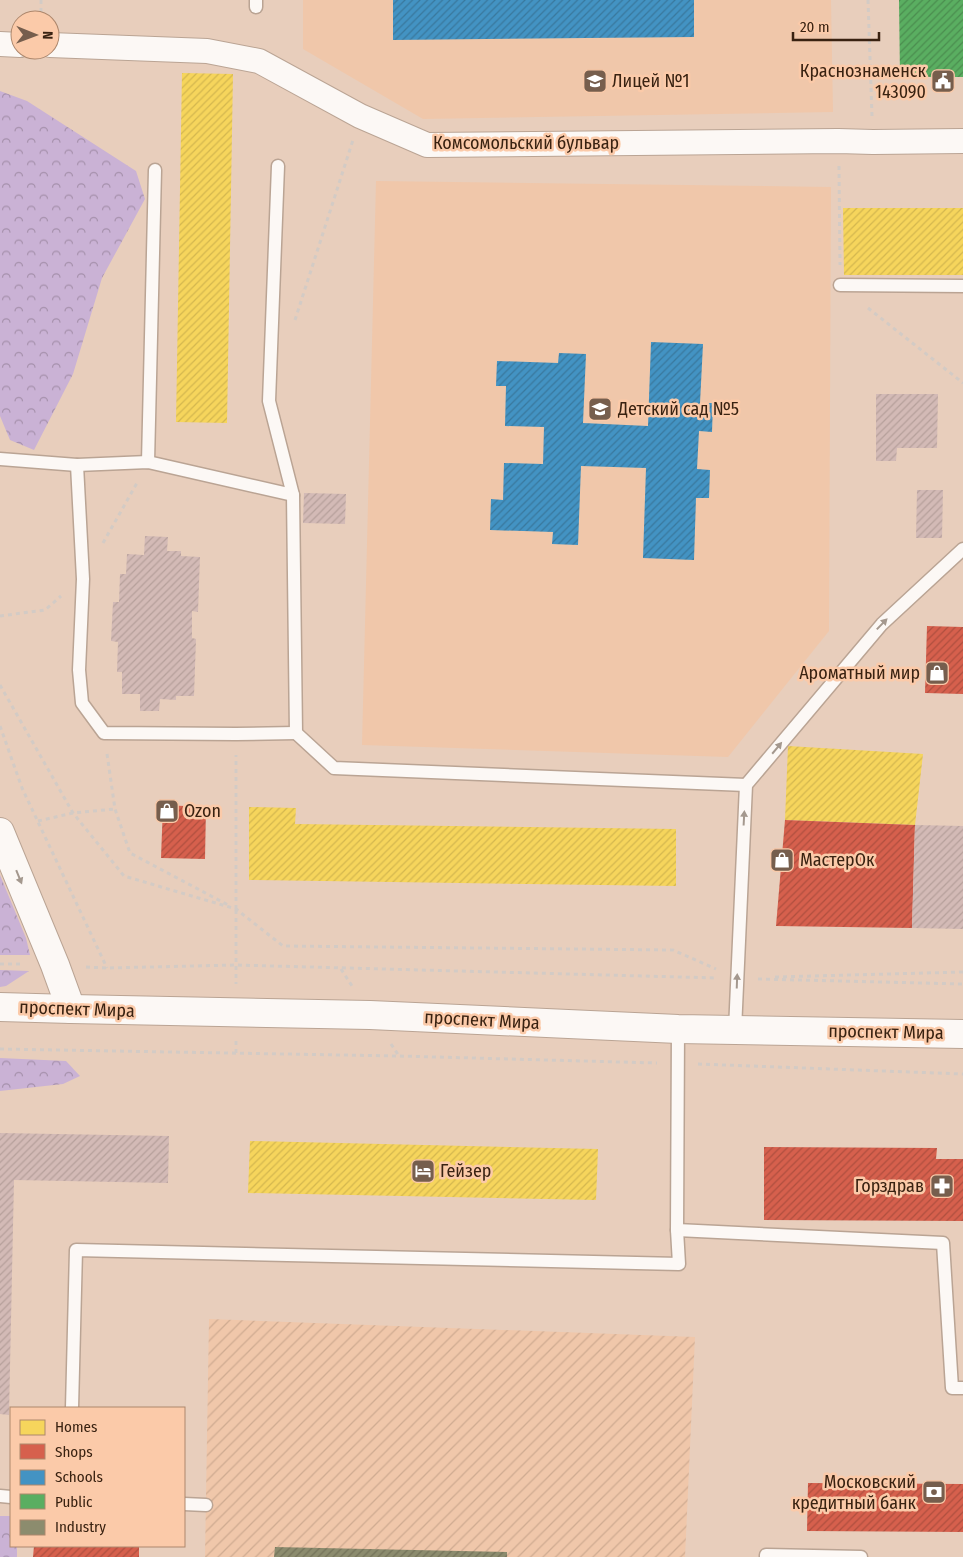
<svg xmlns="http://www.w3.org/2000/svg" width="963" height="1557" font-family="'Fira Sans Condensed',sans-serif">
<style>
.built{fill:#f0c7aa}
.industrial{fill:url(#industrial-furrows)}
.forest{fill:url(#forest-crowns)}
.homes{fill:url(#homes-hatch)}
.shops{fill:url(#shops-hatch)}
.schools{fill:url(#schools-hatch)}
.public{fill:url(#public-hatch)}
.industry{fill:url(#industry-hatch)}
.building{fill:url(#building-hatch)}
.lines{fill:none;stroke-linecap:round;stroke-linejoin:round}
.lane-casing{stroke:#baa494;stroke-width:15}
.street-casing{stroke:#baa494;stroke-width:26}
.secondary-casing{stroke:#baa494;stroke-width:30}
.path{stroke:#d3cbc5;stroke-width:3;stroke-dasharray:4 4;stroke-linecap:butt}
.lane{stroke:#fcf8f5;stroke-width:12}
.street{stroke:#fcf8f5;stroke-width:24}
.secondary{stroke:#fcf8f5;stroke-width:28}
.oneway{fill:#a4988e}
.labels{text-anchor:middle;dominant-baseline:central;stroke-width:5;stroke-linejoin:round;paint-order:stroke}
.poi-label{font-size:18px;fill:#392211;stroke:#fbcaa9;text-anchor:start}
.street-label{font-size:18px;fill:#392211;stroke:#fbcaa9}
</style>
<defs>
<pattern id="industrial-furrows" width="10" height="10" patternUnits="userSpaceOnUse" patternTransform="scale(1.25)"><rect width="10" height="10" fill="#f0c7aa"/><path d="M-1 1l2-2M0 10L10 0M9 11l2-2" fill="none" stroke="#cfab91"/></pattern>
<pattern id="forest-crowns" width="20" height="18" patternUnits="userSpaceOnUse" patternTransform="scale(1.25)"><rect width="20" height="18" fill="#cab2d5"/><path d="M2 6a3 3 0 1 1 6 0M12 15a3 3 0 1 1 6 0" fill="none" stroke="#a590ab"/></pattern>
<pattern id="homes-hatch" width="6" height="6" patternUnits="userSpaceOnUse" patternTransform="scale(1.25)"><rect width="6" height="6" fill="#f6d55c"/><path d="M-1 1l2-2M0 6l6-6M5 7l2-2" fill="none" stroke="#d4b74f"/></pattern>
<pattern id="shops-hatch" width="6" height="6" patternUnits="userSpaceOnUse" patternTransform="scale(1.25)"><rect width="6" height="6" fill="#d6604d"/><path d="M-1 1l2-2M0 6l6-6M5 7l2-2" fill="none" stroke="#af4f3f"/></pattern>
<pattern id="schools-hatch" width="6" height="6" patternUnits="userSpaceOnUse" patternTransform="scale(1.25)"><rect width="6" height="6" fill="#4393c3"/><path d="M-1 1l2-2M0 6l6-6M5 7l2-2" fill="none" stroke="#39789d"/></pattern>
<pattern id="public-hatch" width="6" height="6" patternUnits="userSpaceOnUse" patternTransform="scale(1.25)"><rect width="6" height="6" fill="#5aae61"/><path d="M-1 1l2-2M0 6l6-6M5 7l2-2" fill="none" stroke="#4b8d4f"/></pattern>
<pattern id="industry-hatch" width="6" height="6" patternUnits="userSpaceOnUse" patternTransform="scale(1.25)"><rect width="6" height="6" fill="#8c8c6e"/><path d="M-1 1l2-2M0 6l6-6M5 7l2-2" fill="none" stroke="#737259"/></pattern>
<pattern id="building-hatch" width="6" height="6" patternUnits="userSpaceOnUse" patternTransform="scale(1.25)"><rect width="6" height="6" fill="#d3bab6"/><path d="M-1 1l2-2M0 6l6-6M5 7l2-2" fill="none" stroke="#b6a09b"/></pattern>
</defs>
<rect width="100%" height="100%" fill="#e8cebc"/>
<!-- built -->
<g class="built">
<polygon points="303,0 831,0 833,112 423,119 303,49"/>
<polygon points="376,181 831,187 829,631 728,757 362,745"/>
</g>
<!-- industrial -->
<polygon class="industrial" points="209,1319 695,1337 685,1557 205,1557"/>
<!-- forest -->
<g class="forest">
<polygon points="0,91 27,101 136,171 145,199 102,278 73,374 34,450 10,440 0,416"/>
<polygon points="0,875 26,938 30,955 0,955"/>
<polygon points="0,970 29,971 6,986 0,987"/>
<polygon points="0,1058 66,1061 80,1076 63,1084 0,1091"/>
<polygon points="0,1516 11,1516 11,1546 17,1546 17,1557 0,1557"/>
</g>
<!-- homes -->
<g class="homes">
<polygon points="182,73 233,74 227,423 176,422"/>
<polygon points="843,208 963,208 963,275 844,275"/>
<polygon points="788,746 923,754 915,825 785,820"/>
<polygon points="249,807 296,808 295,824 676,829 676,886 249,880"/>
<polygon points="250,1141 598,1149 596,1200 248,1193"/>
</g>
<!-- shops -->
<g class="shops">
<polygon points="927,626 963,627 963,694 925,693"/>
<polygon points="163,805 206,807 205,859 161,858"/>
<polygon points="785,820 915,825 912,928 776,926"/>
<polygon points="764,1147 937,1148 936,1159 963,1159 963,1221 764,1220"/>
<polygon points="808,1483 963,1484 963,1532 807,1531"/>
<polygon points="34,1546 139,1546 139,1557 33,1557"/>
</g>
<!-- schools -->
<g class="schools">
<polygon points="393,0 694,0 694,37 393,40"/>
<polygon points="651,342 703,344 700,403 713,403 712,432 699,431 697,469 710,470 709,498 696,498 694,560 643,558 646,468 581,466 578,545 552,544 553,532 490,530 491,499 503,500 504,463 543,464 544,427 505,426 506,386 496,386 497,361 558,363 559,353 586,354 583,423 648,426"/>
</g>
<!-- public -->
<polygon class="public" points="899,0 963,0 963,77 900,77"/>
<!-- industry -->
<polygon class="industry" points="275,1547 507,1552 507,1557 274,1557"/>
<!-- building -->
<g class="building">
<polygon points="876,394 938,394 937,448 897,448 896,461 876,461"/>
<polygon points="917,490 943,490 942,538 916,538"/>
<polygon points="304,493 346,494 345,524 303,523"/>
<polygon points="145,536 168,537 167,551 181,551 181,556 200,557 198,612 192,611 192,638 196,639 194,696 176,696 176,700 160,699 159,711 140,711 140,694 122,694 122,672 117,672 118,642 111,641 113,602 119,602 120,574 126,574 127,554 144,555"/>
<polygon points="915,825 963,826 963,929 912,928"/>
<polygon points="0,1133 169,1136 168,1183 14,1180 9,1415 0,1414"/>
</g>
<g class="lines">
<!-- lane casing -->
<g class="lane-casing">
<g id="lane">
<polyline points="256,0 256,7"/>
<polyline points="278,166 269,401 293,495"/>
<polyline points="840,285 963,286"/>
<polyline points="0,459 77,465 148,462 293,495 296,733 334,768 746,785"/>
<polyline points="148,462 155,170"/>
<polyline points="77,465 83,579 79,670 82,703 104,733 236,734 296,733"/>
<polyline points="735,1030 746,785 882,624 963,549"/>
<polyline points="677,1230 943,1243 952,1388 963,1388"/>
<polyline points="72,1408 76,1250 679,1264 677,1230 678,1029"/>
<polyline points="0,1496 11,1497"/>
<polyline points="184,1504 206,1505"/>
<polyline points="766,1557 766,1555 861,1557"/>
</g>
</g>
<!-- street casing -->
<g class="street-casing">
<g id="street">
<polyline points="0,44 20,45"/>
<polyline points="50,45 207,51 259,61 360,116 427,145 838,141 873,142 963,141"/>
</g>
</g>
<!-- secondary casing -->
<g class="secondary-casing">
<g id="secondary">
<polyline points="0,832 55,965 71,1009"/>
<polyline points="0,1007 71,1009 370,1015 678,1029 963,1034"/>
</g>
</g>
<!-- path -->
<g class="path">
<polyline points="41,0 41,19"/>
<polyline points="868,0 872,116"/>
<polyline points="839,166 840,265"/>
<polyline points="868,308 963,383"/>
<polyline points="295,320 353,140"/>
<polyline points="103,543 137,483"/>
<polyline points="0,616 45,610 61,596"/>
<polyline points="0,685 73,813 124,876 236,909 283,946 673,950 716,969"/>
<polyline points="0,726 22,788 107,968"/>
<polyline points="107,754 115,809 130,853 228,905"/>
<polyline points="38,821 73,813 115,809"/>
<polyline points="236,909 236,755"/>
<polyline points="236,910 236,984"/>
<polyline points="0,964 24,964"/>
<polyline points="86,967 107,968 236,965 717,978"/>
<polyline points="341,969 352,986"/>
<polyline points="775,977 963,972"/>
<polyline points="758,979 963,984"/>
<polyline points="391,1044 399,1056"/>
<polyline points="0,1049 399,1056 657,1063"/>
<polyline points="236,1053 236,1040"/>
<polyline points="698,1064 963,1074"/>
</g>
<!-- lane -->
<use href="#lane" class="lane"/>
<!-- street -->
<use href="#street" class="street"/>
<!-- secondary -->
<use href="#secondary" class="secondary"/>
</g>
<!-- one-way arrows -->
<defs><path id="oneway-solid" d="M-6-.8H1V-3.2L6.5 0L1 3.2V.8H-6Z" transform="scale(1.25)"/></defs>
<g class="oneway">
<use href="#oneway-solid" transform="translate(882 624) rotate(-46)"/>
<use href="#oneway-solid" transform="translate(777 748) rotate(-50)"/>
<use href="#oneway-solid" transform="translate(744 818) rotate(-87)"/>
<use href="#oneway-solid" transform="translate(19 877) rotate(68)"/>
<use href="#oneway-solid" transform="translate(737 981) rotate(-88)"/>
</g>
<!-- icons -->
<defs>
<g id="school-square" transform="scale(1.25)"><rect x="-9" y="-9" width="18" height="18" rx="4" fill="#765e4d" stroke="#fbcaa9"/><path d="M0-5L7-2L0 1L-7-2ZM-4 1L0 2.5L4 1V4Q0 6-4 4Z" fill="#fff"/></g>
<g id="civic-square" transform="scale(1.25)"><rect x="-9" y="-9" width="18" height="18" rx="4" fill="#765e4d" stroke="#fbcaa9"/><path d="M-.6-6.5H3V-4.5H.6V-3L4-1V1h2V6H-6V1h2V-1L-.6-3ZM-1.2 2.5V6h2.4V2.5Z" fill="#fff"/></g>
<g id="shop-square" transform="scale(1.25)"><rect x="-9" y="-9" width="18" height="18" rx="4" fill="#765e4d" stroke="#fbcaa9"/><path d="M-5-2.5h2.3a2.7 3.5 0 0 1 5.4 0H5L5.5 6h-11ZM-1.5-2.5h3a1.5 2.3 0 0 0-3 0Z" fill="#fff"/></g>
<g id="hotel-square" transform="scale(1.25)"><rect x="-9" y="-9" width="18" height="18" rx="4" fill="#765e4d" stroke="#fbcaa9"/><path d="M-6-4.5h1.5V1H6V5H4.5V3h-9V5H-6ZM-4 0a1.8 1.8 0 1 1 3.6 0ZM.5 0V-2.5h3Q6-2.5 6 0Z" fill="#fff"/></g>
<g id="pharmacy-square" transform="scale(1.25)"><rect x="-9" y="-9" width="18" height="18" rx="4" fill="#765e4d" stroke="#fbcaa9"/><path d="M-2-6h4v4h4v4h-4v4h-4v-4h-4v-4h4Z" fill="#fff"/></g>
<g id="bank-square" transform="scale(1.25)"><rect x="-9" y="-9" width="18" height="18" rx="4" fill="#765e4d" stroke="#fbcaa9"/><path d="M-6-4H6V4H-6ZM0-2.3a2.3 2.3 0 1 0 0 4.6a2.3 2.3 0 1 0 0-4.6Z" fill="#fff"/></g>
</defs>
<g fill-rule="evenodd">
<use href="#school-square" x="595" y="81"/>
<use href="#civic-square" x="943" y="81"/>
<use href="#school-square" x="600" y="409"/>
<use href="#shop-square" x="937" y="673"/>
<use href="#shop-square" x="167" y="811"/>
<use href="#shop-square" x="782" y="860"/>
<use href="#hotel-square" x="423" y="1171"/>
<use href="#pharmacy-square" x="942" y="1186"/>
<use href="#bank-square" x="934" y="1492"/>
</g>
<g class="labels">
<!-- poi labels -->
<g class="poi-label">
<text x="926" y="71" text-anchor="end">Краснознаменск<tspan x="926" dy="21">143090</tspan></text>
<text x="612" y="81">Лицей №1</text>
<text x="618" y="409">Детский сад №5</text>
<text x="920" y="673" text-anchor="end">Ароматный мир</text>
<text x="184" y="811">Ozon</text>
<text x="800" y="860">МастерОк</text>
<text x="440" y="1171">Гейзер</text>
<text x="924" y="1186" text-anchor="end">Горздрав</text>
<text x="916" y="1482" text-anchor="end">Московский<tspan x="916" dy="21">кредитный банк</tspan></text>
</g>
<!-- street labels -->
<g class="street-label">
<text x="526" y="143">Комсомольский бульвар</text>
<text transform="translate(77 1009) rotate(2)">проспект Мира</text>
<text transform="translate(482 1020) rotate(3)">проспект Мира</text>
<text transform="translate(886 1032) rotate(1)">проспект Мира</text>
</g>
</g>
<!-- legend -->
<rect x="10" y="1407" width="175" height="140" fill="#fbcaa9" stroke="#ad876c"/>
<rect x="20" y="1420" width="25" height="15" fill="#f6d55c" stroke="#ad876c"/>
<text x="55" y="1432" font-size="15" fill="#392211">Homes</text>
<rect x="20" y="1444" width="25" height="15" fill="#d6604d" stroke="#ad876c"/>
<text x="55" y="1457" font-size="15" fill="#392211">Shops</text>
<rect x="20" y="1470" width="25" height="15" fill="#4393c3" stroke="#ad876c"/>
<text x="55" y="1482" font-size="15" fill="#392211">Schools</text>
<rect x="20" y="1494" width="25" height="15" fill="#5aae61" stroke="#ad876c"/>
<text x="55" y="1507" font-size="15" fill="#392211">Public</text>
<rect x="20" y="1520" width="25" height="15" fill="#8c8c6e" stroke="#ad876c"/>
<text x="55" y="1532" font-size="15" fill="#392211">Industry</text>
<!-- north arrow -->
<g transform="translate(35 35) rotate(91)"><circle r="24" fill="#fbcaa9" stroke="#ad876c"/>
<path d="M0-4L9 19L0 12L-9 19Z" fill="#765e4d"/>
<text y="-8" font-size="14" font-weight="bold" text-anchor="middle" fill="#392211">N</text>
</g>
<!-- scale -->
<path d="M793 32v8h86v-8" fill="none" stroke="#392211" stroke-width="2.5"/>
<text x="800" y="32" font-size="15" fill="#392211" stroke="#fbcaa9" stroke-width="4" paint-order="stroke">20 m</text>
</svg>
